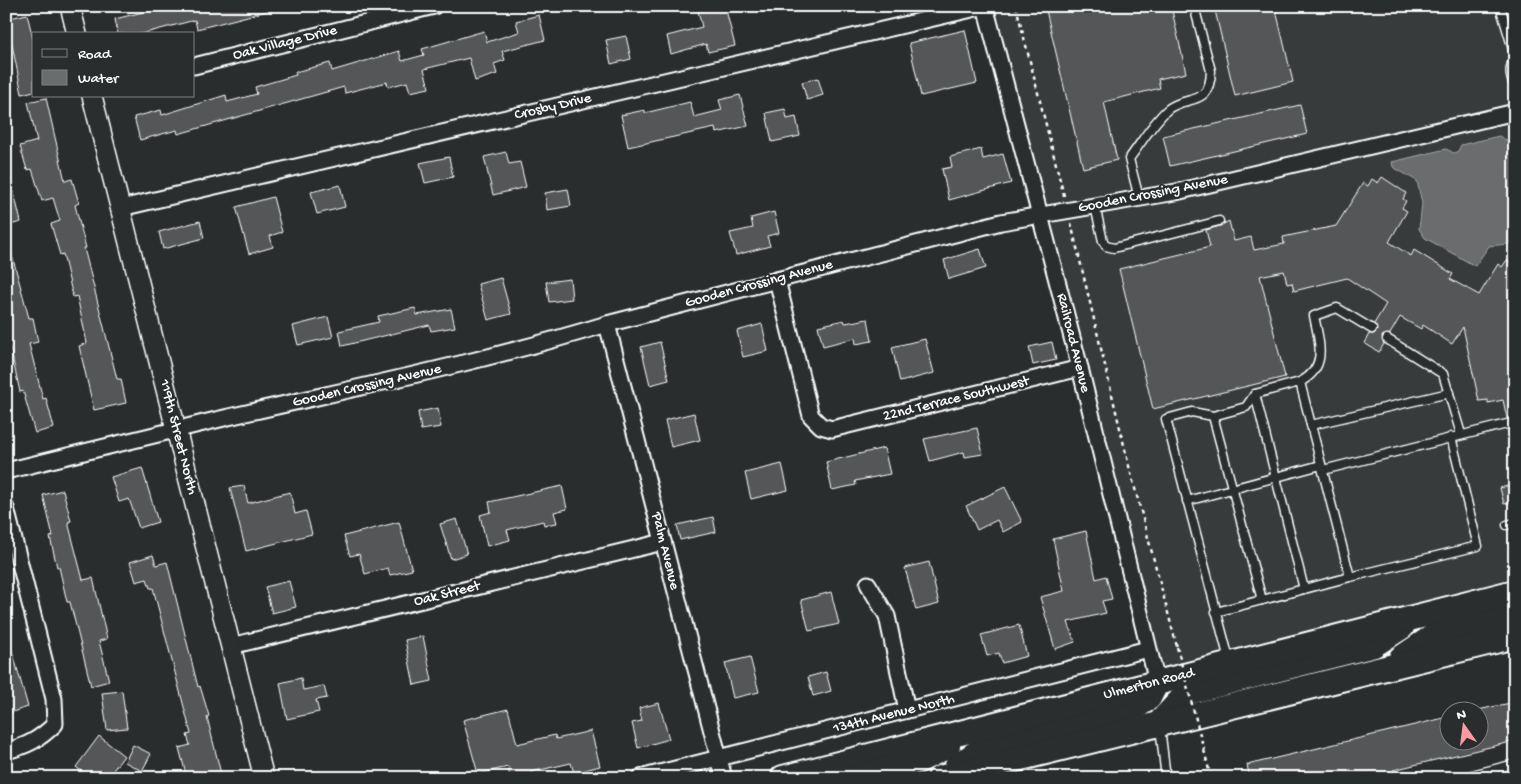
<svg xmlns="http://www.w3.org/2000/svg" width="1521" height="784" font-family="'Gochi Hand',sans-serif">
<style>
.built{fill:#373a3b}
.water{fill:#6a6c6d;stroke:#a6a7a7}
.building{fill:#555758;stroke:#fff}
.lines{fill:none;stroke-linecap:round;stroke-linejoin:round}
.service-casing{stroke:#fff;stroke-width:11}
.minor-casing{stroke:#fff;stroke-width:19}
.tertiary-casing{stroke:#fff;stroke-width:22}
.primary-casing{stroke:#fff;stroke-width:28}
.path{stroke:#fff;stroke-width:2.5;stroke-dasharray:4 4;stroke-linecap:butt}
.service{stroke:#2a2d2e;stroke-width:8}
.minor{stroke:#2a2d2e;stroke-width:15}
.tertiary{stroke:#2a2d2e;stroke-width:19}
.primary{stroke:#2a2d2e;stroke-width:24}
.path-bridge{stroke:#fff;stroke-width:2.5;stroke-dasharray:4 4;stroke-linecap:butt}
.labels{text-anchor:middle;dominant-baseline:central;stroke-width:4.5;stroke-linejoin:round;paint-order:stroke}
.street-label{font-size:15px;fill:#fff;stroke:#2a2d2e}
</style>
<rect width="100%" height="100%" fill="#2a2d2e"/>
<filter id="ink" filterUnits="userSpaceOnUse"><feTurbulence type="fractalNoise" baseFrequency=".02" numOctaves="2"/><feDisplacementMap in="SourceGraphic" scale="10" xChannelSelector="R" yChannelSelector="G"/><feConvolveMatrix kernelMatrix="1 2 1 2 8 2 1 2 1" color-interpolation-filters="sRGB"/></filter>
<g filter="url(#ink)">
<!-- built -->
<g class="built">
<polygon points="1005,6 1515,6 1515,103 1174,184 1046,205 994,9"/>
<polygon points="1515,121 1515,161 1510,142 1450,152 1393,167 1417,181 1422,203 1418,222 1482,254 1489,246 1508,244 1515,240 1515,583 1162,671 1050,222 1178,201"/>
</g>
<!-- water -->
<polygon class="water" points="1499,136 1510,142 1515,161 1515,240 1508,244 1489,246 1475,266 1425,238 1419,229 1422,203 1417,181 1393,167 1392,162 1446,149 1454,153 1458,151 1461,145"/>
<!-- building -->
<g class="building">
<polygon points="167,6 266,6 267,11 197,29 195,20 141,34 118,34 115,19"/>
<polygon points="717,6 725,6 735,46 708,52 706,44 671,54 667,36 702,27 698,11"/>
<polygon points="1045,6 1171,6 1186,73 1158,79 1160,88 1104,102 1117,160 1083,168"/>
<polygon points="1214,6 1275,6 1293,82 1235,96"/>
<polygon points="27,14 34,43 34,91 22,94 9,30 6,31 6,19"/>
<polygon points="539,15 545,40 502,51 505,60 494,64 497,74 475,81 469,58 424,69 429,88 410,92 407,82 388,87 387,82 345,93 344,87 178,134 177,130 140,140 134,117 161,110 162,115 226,95 227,102 257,94 255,87 296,75 295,72 330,63 332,71 399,51 402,61 424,55 422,49 484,31 487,42 519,32 516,21"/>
<polygon points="965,30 977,83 921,96 909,43"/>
<polygon points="626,36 631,59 611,64 606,40"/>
<polygon points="818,78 823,95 807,100 802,82"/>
<polygon points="740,95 748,126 716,133 715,128 628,147 621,115 645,110 645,113 690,102 694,117 722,110 719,100"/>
<polygon points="46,98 65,181 72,179 79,203 75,205 86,248 84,248 117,379 121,379 126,403 94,410 79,346 87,343 77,296 73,297 63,254 60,255 51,224 60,221 53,198 42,201 32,169 27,170 20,146 37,141 28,102"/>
<polygon points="1300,105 1307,134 1170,166 1163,136"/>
<polygon points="785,109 787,119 796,117 800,136 772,142 766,113"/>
<polygon points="981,149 983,159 1003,154 1011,183 949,200 942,169 952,167 950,157"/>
<polygon points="506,152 509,164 520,162 526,187 493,195 484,157"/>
<polygon points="449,157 453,177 425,183 420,163"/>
<polygon points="1382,177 1406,193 1403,199 1406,201 1402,208 1407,211 1389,242 1411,256 1414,250 1453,274 1450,279 1479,295 1498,264 1502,267 1507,260 1515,265 1515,324 1512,329 1515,340 1515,416 1507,418 1503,400 1488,403 1488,400 1479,401 1463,327 1452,344 1423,325 1421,329 1400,317 1390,334 1382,336 1384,344 1379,352 1364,343 1369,334 1374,334 1377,331 1374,324 1386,304 1347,278 1294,291 1292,283 1287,284 1284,271 1260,276 1285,377 1153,409 1119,269 1210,247 1206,230 1220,226 1229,221 1234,241 1251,237 1254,250 1284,244 1283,237 1336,226 1363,183 1368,186 1372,179 1378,183"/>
<polygon points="11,180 21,222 6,226 6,181"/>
<polygon points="340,185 345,207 317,214 311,192"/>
<polygon points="568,189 571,206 547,210 545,193"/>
<polygon points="273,197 282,232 270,236 273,247 249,254 236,207"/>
<polygon points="774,212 779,233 767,236 770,246 736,255 730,233 753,228 751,218"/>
<polygon points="200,221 204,238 163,249 159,232"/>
<polygon points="10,248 29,318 33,318 38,342 29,344 43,399 46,398 54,428 35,433 23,391 20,392 10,347 6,348 6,249"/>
<polygon points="980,249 986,268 949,279 944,260"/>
<polygon points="501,278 511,314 488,320 478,284"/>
<polygon points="570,279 572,299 549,302 546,282"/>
<polygon points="415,308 417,315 451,309 455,327 431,331 429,325 342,346 339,331 379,322 378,316"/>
<polygon points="328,317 333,337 298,345 293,326"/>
<polygon points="868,319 872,341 856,344 855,338 823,346 818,326 844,320 845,323"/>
<polygon points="762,324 768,351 743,357 737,331"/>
<polygon points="925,339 934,373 900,382 892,347"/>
<polygon points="660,342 669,380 650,385 641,347"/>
<polygon points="1052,342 1056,360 1033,365 1029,347"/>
<polygon points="438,408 441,427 421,430 418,412"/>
<polygon points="694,413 700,440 671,447 665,420"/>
<polygon points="977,428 983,454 965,457 964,452 930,461 924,439"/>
<polygon points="884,448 890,474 855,481 856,485 832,490 826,462"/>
<polygon points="782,464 788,490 751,499 745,473"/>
<polygon points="142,468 158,522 139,528 129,499 119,502 111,477"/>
<polygon points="1515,484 1515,501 1504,504 1500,488"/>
<polygon points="244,486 248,503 290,492 295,514 306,511 312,534 246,551 230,488"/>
<polygon points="562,486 567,509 554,512 557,523 544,525 543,521 507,530 510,540 487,546 480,515 491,512 489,502"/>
<polygon points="1005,487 1022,522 1003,532 997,520 977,530 966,506"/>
<polygon points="63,490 71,521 68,522 83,580 93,578 107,639 99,641 109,681 91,686 70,602 67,602 59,567 57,567 50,537 53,536 43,495"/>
<polygon points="713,517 716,532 680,540 677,525"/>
<polygon points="457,519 467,554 451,559 440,524"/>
<polygon points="399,522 412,570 390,575 388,568 365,574 359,554 350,556 344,536"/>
<polygon points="1086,531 1096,579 1106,576 1112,599 1102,601 1106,613 1068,622 1075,642 1055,649 1040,597 1064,591 1053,539"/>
<polygon points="153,555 156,565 167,562 198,687 200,686 209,716 207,717 222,778 187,778 179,748 190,745 187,735 191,734 153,588 150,588 147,579 136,582 130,562"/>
<polygon points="929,562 939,604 916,610 905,568"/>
<polygon points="289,581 296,607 272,613 265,587"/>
<polygon points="831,592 839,624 809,631 801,600"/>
<polygon points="1019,625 1027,656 1002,663 999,653 987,656 981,635"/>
<polygon points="423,636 432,681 414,685 405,640"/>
<polygon points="10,643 28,707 6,714 6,644"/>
<polygon points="750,657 759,692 733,698 725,663"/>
<polygon points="826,672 831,691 813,696 808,677"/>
<polygon points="301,678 303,690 324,686 327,698 316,700 319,712 287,719 280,683"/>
<polygon points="122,691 127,728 107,730 102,693"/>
<polygon points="1515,702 1515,741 1393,770 1393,772 1370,778 1250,778 1247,765 1448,717 1448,742 1478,742 1478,710"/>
<polygon points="659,703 669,739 638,748 632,723 642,721 639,708"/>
<polygon points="508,709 517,744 555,735 556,739 591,731 600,766 574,773 571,763 531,772 531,776 525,778 510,778 508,767 478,774 463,720"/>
<polygon points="99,736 124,756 107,778 90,778 76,767"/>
<polygon points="133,745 151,754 142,771 125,762"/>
</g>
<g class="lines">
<!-- service casing -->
<g class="service-casing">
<g id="service">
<polyline points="1500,6 1515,56"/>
<path d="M1515 57C1509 68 1509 76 1515 86"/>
<path d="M1139 198 1129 159C1141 143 1152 124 1167 110 1185 94 1210 109 1211 71L1194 6"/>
<polyline points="1095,206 1103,241 1106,246 1114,248 1219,221"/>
<polyline points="1387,339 1443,374 1461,434"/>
<path d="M1300 382C1329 367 1319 341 1314 316L1337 308 1372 329"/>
<polyline points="1255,394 1304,589"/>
<polyline points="1213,416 1262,600"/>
<polyline points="1311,425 1449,393"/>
<polyline points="1323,470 1515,422"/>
<polyline points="1187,501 1321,465"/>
<polyline points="1507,525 1515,523"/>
<polyline points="1350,577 1478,546 1451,437"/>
<polyline points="1216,612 1350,577 1300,382 1255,394 1246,407 1213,416 1192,412 1166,419 1230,663"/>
<polyline points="1160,727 1166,778"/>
<polyline points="1460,778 1515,764"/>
</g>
</g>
<!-- minor casing -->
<g class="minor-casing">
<g id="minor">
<polyline points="985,6 1080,368 1157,682"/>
<polyline points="194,66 434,6"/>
<polyline points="121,208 985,6"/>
<polyline points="777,280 811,416 821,426 832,429 1080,368"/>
<polyline points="607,324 724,778"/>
<path d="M6 471C78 454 149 436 220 419 349 389 480 363 607 324L1001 222 1176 192 1515 112"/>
<path d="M6 508 54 699 55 724C40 739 27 746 6 751"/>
<polyline points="868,584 887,616 907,710"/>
<polyline points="231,646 663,542"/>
<polyline points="640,778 1148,649"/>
</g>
</g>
<!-- tertiary casing -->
<g class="tertiary-casing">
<g id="tertiary">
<polyline points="70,6 77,34"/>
<polyline points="92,96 264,778"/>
</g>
</g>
<!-- primary casing -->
<g class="primary-casing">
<g id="primary">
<polyline points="1401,658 1435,635 1466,624 1515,612"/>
<polyline points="1160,722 1188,692 1374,645 1402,627"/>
<polyline points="957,766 977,752 997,744 1139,705 1149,698 1157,682"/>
<polyline points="783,778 1515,592"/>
<polyline points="853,778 920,760 948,746"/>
<polyline points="940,778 1515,636"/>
</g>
</g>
<!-- path -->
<g class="path">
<polyline points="1016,6 1064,196"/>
<polyline points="1071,223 1129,466 1177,647"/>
<polyline points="1204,750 1211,778"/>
</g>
<!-- service -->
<use href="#service" class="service"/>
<!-- minor -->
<use href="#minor" class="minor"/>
<!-- tertiary -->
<use href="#tertiary" class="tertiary"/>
<!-- primary -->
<use href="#primary" class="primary"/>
<!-- path-bridge -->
<polyline class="path-bridge" points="1177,647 1204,750"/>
</g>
</g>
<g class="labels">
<!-- street labels -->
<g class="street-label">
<text transform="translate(285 43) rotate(-14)">Oak Village Drive</text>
<text transform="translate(553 107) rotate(-13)">Crosby Drive</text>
<text transform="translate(1153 194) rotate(-11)">Gooden Crossing Avenue</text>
<text transform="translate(759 284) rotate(-15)">Gooden Crossing Avenue</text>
<text transform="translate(1073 343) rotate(76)">Railroad Avenue</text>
<text transform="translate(367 386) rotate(-13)">Gooden Crossing Avenue</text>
<text transform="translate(956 399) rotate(-14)">22nd Terrace Southwest</text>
<text transform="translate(178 437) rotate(76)">119th Street North</text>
<text transform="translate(665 551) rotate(76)">Palm Avenue</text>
<text transform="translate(447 594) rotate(-14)">Oak Street</text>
<text transform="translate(1149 684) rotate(-14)">Ulmerton Road</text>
<text transform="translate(894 714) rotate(-14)">134th Avenue North</text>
</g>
</g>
<!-- margin -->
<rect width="1521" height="784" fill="none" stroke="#2a2d2e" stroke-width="25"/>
<rect x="12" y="12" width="1496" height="759" fill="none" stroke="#fff" stroke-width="2" filter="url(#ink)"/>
<!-- legend -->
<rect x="32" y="32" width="162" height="65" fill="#2a2d2e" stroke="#7f8182"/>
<rect x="42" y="49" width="25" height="8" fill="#2a2d2e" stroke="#7f8182"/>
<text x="78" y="58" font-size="15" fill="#ffffff">Road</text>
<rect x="42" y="70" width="25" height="15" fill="#6a6c6d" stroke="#7f8182"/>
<text x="78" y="82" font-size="15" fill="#ffffff">Water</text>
<!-- north arrow -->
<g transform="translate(1464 726) rotate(346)"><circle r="24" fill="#2a2d2e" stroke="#7f8182"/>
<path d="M0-4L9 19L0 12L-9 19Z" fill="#ff9aa2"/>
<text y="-8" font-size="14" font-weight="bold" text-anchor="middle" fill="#ffffff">N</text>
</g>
</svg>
